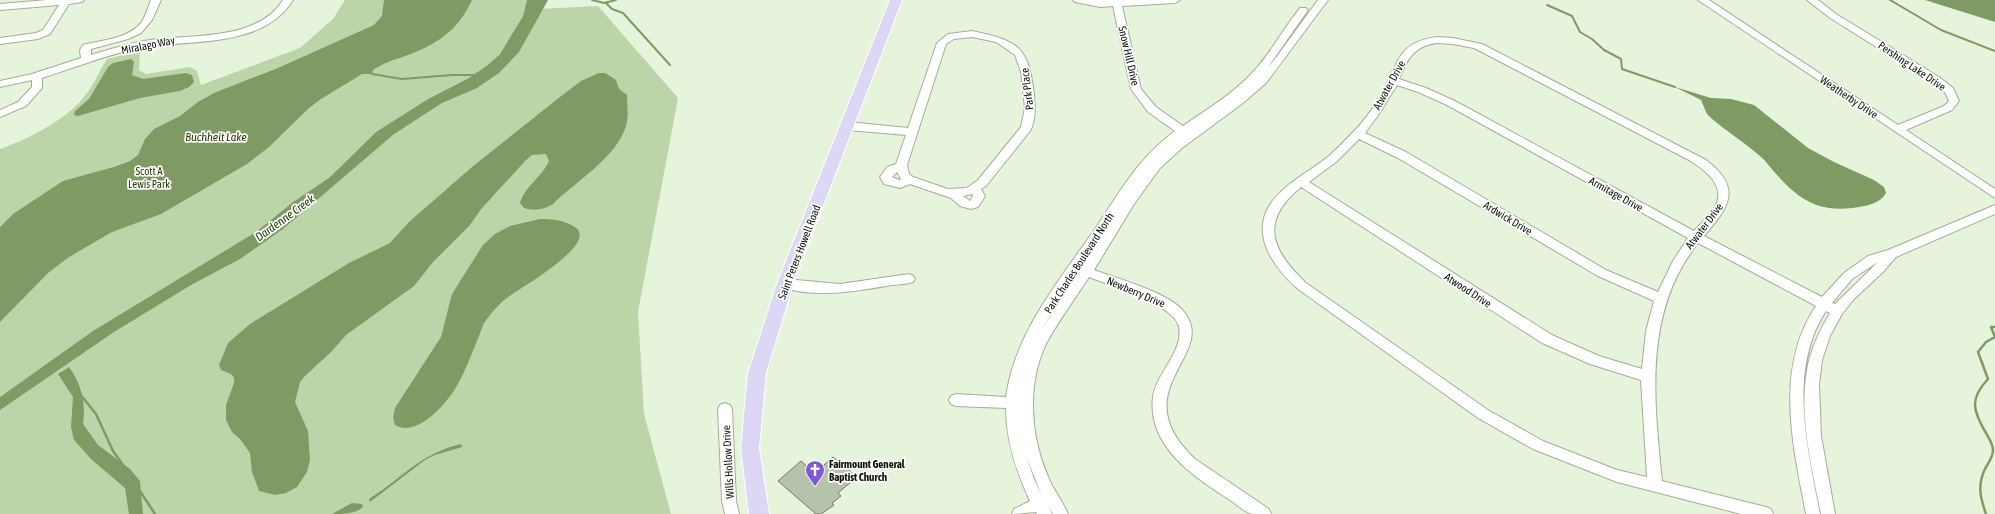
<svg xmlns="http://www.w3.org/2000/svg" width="1995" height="514" font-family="'Asap Condensed',sans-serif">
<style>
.green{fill:#bdd4a8}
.water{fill:#7f9a63}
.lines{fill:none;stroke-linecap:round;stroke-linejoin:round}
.stream-far1{stroke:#7f9a63;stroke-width:2}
.stream{stroke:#7f9a63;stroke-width:2.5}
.building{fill:#b6c3ab;stroke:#6f7a64}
.minor-casing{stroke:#a2ae97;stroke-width:2}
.major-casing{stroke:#fff;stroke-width:2}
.minor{fill:#fff;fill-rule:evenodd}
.major{fill:#dcd7f5;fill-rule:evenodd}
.labels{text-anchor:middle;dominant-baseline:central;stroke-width:3.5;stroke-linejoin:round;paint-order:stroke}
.street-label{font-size:11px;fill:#0e130a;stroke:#fff}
.park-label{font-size:11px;fill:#263f00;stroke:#fff}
.poi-label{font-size:11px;font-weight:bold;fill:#0e130a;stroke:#fff;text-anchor:start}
.water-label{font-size:12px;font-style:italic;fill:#253e00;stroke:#fff}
</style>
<rect width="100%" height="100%" fill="#e7f4dc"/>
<!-- green -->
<path class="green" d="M345 0H527L523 16 500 54 489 64 469 78 428 99 376 132 329 178 293 202 265 224 413 116 498 63 539 9 598 6 678 98 638 312 644 414 671 514H0V402L86 337 0 397V149C25 141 67 119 83 98 93 87 99 71 107 59L140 51 139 70 146 74 190 67 197 71 201 85 300 48 333 19Z"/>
<!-- water -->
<g class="water">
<path d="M384 0H472C458 31 436 45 405 56 394 60 383 63 373 70L372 74H362L321 99 309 108 269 147 247 164 161 214 112 232 69 257 48 273 0 322V227L13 214 63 181 114 167 130 161 138 155 145 139 154 129 180 116 198 102 214 93 278 68 374 25 382 16Z"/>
<polygon points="527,0 548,0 519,52 499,73 477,88 442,103 394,134 283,229 240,259 191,285 114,332 0,410 0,397 93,331 256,232 293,202 329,178 376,132 428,99 469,78 489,64 500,54 523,16"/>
<polygon points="1925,0 1995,0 1995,22"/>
<polygon points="131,59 134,62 132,75 143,79 186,73 192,75 194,82 189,87 180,91 140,98 78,116 74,115 75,111 89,99 108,67 113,63"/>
<path d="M599 73H605L616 80 619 89 627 95C627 106 629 115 626 126 617 157 575 182 553 204 543 210 535 211 524 208L520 203C525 186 542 177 549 161L546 154 532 155 526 160 482 208 469 226 433 262 414 286 346 335 332 351 305 376 300 382 295 402 308 431 310 460 307 472 297 487 286 493 275 495 259 491 252 472 250 453 240 439 232 432 226 420V405L234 383V378L231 374 221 370 219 365 228 343 250 324 349 263 390 243 409 222 472 167 560 97 581 81Z"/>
<path d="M1675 87 1711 98 1731 99 1754 105 1808 148 1834 162 1874 180 1884 187 1886 193C1880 203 1870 205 1859 207 1823 213 1802 203 1778 176 1772 170 1767 162 1760 156 1744 142 1726 131 1711 118L1707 114 1701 100Z"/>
<path d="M540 219C552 219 563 220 573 226 603 241 522 287 511 295 500 302 491 313 484 323 476 343 466 371 455 389 445 405 416 438 395 425L393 418 395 408 441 337 452 294 483 245 495 234 510 226Z"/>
<path d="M69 367C82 385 86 404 83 424L98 445 130 469 140 481 143 514H129L125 488 92 460 74 440 71 427 73 397 58 374Z"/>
<path d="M461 444 462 447 435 455 425 460 370 502 369 499C404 477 419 454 461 444Z"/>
<path d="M352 503 362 504 363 507C356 514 342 514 332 514Z"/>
</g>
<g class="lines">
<!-- stream-far1 -->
<g class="stream-far1">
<polyline points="592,0 604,3 616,0"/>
<polyline points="1890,0 1941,30 1995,51"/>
<polyline points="606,3 612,9 623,13 670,65"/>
<polyline points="1547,5 1572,16 1580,32 1592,39 1604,50 1621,59 1622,69 1675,87"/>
<polyline points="372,74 402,79 452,75 476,75"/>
</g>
<!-- stream -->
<g class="stream">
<polyline points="1995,327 1991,327 1995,337"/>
<polyline points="80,394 96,414 113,451 123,465"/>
<polyline points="140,491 155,514"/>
<path d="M1986 514C1980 497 1977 484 1986 467 1989 462 1993 457 1993 450 1993 444 1989 439 1986 433 1973 411 1969 399 1988 379L1978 352 1986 342 1995 337"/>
</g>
</g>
<!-- building -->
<polygon class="building" points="833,457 857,477 838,493 841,496 832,503 834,505 821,514 816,514 778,481 801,461 815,473"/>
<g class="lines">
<!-- minor casing -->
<g class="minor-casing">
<g id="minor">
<polygon points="47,0 84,0 82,2 69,4 50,34 38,39 0,44 0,38 36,33 43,30 59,5 0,10 0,4"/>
<path d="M151 0H161L152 20 141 33 128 39 91 49V55C110 49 130 43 150 40 191 34 258 41 283 0H293C261 51 186 38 135 49 104 56 73 68 42 78V88L26 106 0 117V110L18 102 32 87V80L0 87V81L32 74 81 58 80 50 83 45C101 40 128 39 141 23 146 16 148 7 151 0Z"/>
<path d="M1073 0H1180L1175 3 1122 6 1141 89 1156 107 1183 126C1207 109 1233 94 1253 72 1271 53 1283 29 1300 8H1306L1308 10 1268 67 1255 82 1275 59 1318 0H1328L1266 83 1243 103 1182 148 1160 168 1134 204 1094 270C1116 278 1170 293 1184 312 1219 355 1121 389 1195 459L1269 509 1271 514C1266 514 1259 514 1253 514 1245 513 1235 503 1227 498 1192 476 1147 445 1153 397 1156 373 1187 348 1178 324 1171 304 1109 285 1089 277 1075 299 1058 321 1046 344 1027 384 1030 434 1047 474 1052 488 1062 500 1068 514H1053L1048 506 1052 514H1037L1036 512 1012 514 1014 509 1030 501C1016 471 1006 441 1006 408L956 406 951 404 949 400 951 396 956 394 1006 397C1015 332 1059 281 1095 229 1121 191 1136 160 1175 131L1148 112 1131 89 1113 6 1100 7 1075 2ZM1099 242 1083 266H1082ZM1077 273 1078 274 1040 332ZM1026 456 1042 496 1034 479Z"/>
<polygon points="1698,0 1709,0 1898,125 1944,106 1949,101 1945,92 1931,81 1830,18 1807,0 1818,0 1836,14 1939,77 1953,88 1959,101 1952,110 1906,130 1995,189 1995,198"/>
<path d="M972 31C1018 41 1028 45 1034 94 1035 106 1036 120 1030 131L986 186 981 189 985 196 978 207 971 209 960 206 951 198 910 184 900 188 884 184 880 177 887 167 896 164 906 135 848 130 843 126 848 122 908 128 937 43 948 34ZM972 37 996 42 1015 55 1021 72 1025 108 1021 127 978 180 967 188 948 189 913 177 909 174 907 165 946 44 954 39ZM897 172 901 179 899 180 892 177ZM972 194 973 196 970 201 963 196Z"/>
<path d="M1437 37 1453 38 1482 44 1706 160C1743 188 1729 207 1704 236L1822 297 1844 273 1868 256 1888 250 1995 205V214L1896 257 1883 272 1854 299 1842 314 1830 336 1822 360 1819 385 1821 436 1835 514H1821C1811 464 1797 411 1809 360 1814 343 1821 328 1830 313L1826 311C1787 370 1808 451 1820 514H1806C1793 446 1774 368 1816 306L1698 243C1643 312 1654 400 1662 481L1766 507 1771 509 1773 514H1741L1617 482 1533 449 1478 418 1298 289C1279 272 1257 246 1264 218 1272 189 1307 174 1329 156 1339 147 1349 136 1359 126 1369 114 1378 102 1385 88 1399 59 1400 42 1437 37ZM1437 43 1453 44 1474 48 1687 159C1704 169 1727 185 1715 207 1710 216 1701 223 1694 231L1455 101 1426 88 1399 79C1407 59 1414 46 1437 43ZM1397 85 1418 92 1447 105 1688 238 1673 261 1658 292 1606 270 1406 152 1365 133 1379 114ZM1359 139 1398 158 1598 276 1654 301 1646 331 1642 369 1599 356 1552 335 1309 182 1336 162ZM1301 187 1542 343 1590 364 1641 380 1647 477 1617 470 1543 441 1488 410 1306 283C1271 250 1259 221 1301 187ZM1878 262 1835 304 1832 303 1852 279Z"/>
<path d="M909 274 913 276 915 279 913 282C905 285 895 284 886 286 851 292 815 298 781 287L779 284 781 281 785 279 840 284Z"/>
<polygon points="725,403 730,405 732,409 736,501 739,514 725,514 722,501 718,409 720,405"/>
</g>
</g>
<!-- major casing -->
<g class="major-casing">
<polygon id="major" points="890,0 902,0 793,284 766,373 759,448 769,514 749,514 741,448 748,373 777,284"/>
</g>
<!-- minor -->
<use href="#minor" class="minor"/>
<!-- major -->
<use href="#major" class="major"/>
</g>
<!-- icons -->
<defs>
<g id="church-pin" transform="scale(1)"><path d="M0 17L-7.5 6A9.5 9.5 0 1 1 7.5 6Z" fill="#7c5ad5" stroke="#fff"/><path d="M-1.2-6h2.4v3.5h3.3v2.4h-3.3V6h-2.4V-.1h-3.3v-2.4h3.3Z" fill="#fff"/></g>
</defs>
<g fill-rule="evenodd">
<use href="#church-pin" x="815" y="470"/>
</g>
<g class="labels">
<!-- street labels -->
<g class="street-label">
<text transform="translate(148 45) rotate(-11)">Miralago Way</text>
<text transform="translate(1129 56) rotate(77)">Snow Hill Drive</text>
<text transform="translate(1912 66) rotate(34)">Pershing Lake Drive</text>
<text transform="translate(1389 85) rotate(-61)">Atwater Drive</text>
<text transform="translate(1027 89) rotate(-97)">Park Place</text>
<text transform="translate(1849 97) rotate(34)">Weatherby Drive</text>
<text transform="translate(1616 194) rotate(29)">Armitage Drive</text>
<text transform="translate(1508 218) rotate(31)">Ardwick Drive</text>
<text transform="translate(1704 226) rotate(-53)">Atwater Drive</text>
<text transform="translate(799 252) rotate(-69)">Saint Peters Howell Road</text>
<text transform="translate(1079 263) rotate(-57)">Park Charles Boulevard North</text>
<text transform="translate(1468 290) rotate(33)">Atwood Drive</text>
<text transform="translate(1136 292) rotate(23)">Newberry Drive</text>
<text transform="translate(728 462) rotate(-93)">Wills Hollow Drive</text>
</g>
<!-- park labels -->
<g class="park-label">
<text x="149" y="171">Scott A<tspan x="149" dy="13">Lewis Park</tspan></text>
</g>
<!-- poi labels -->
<g class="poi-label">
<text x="829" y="464">Fairmount General<tspan x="829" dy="13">Baptist Church</tspan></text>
</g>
<!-- water labels -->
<g class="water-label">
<text x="216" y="137">Buchheit Lake</text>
<text transform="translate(285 218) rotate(-36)">Dardenne Creek</text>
</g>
</g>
</svg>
